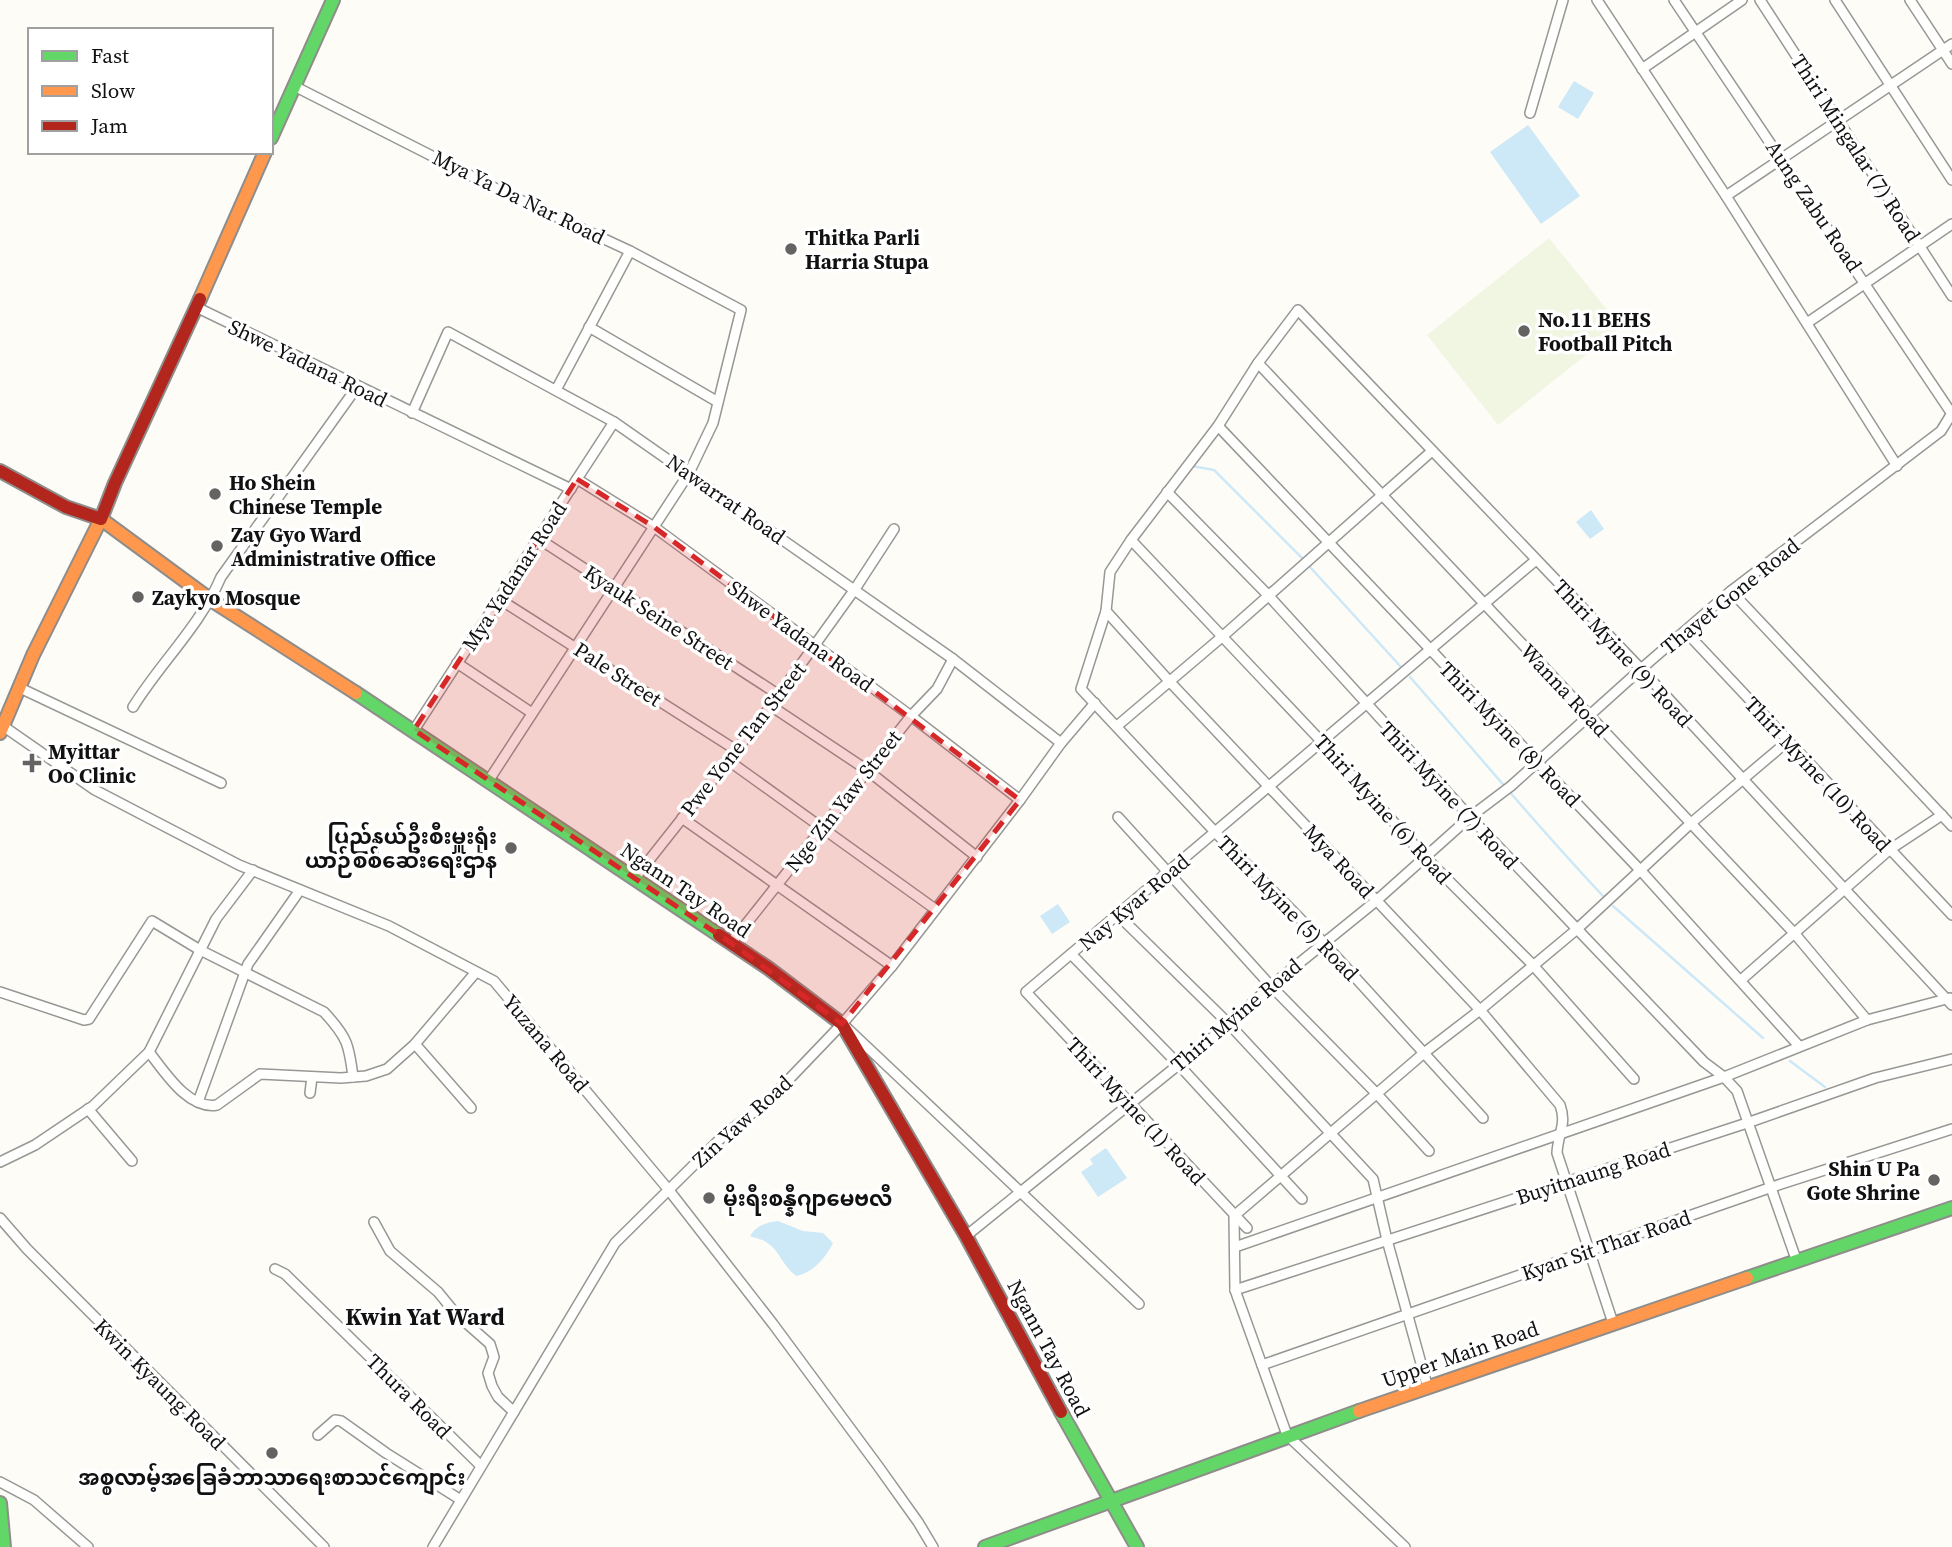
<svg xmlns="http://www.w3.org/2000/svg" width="1952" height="1547" font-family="'Source Serif 4','Noto Sans Myanmar',serif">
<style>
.pitch{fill:#f0f6e1}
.water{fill:#cde8f7}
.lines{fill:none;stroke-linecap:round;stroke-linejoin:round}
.stream{stroke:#cde8f7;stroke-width:2.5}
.street-casing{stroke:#979795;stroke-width:12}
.fast-casing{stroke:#8e8d8b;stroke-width:16}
.slow-casing{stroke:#8e8d8b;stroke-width:16}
.jam-casing{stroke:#8e8d8b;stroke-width:16}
.street{stroke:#fffffe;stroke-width:9}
.fast{stroke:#63d668;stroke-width:12}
.slow{stroke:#ff974d;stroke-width:12}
.jam{stroke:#b3261e;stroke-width:12}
.marked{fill:#d62828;fill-opacity:0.2;stroke:#d62828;stroke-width:5;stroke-dasharray:14 9;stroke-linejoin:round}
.poi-dot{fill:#646362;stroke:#fff;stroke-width:2.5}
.labels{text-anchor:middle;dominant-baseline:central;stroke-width:7;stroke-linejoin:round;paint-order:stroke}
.street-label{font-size:21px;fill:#111;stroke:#fff}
.poi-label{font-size:21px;font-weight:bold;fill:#111;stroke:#fff;text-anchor:start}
.quarter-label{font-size:24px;font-weight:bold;fill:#111;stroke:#fff}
</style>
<rect width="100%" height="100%" fill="#fdfcf7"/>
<!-- pitch -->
<polygon class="pitch" points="1549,238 1621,327 1498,425 1427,335"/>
<!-- water -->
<g class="water">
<polygon points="1574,81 1594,93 1578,119 1558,107"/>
<polygon points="1528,125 1580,196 1541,224 1490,152"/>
<polygon points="1591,510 1604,529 1590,539 1576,522"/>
<polygon points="1058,904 1070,922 1052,934 1040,916"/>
<polygon points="1106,1148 1127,1178 1098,1197 1081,1172 1093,1164 1090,1159"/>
<path d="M778 1221 803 1231 823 1233 833 1243C825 1258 815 1271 797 1276 783 1268 780 1250 766 1242 762 1239 755 1238 750 1236 757 1225 765 1223 778 1221Z"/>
</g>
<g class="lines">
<!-- stream -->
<g class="stream">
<polyline points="1192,466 1214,470 1302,558"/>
<polyline points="1310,567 1401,667"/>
<path d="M1410 677C1475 751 1537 826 1604 897"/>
<polyline points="1613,906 1763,1038"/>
<polyline points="1790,1061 1825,1087"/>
</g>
<!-- street casing -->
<g class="street-casing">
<g id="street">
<polyline points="1597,0 1726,196 1897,466"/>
<polyline points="1674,0 1952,414"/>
<polyline points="1760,0 1952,296"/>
<polyline points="1835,0 1952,180"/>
<polyline points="1910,0 1952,64"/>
<polyline points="1642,69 1742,0"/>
<polyline points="296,87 501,191 630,251 741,310 713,423 689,473 489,780"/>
<polyline points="1530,113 1563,0"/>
<polyline points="1726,196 1952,44"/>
<polyline points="196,307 571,489"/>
<polyline points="1807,323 1952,224"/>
<polyline points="589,327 718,402"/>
<polyline points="1258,363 1795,934 1867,1020"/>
<polyline points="556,390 630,251"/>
<polyline points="412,413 448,332 614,422 953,659 1061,743"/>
<polyline points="1218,426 1642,872 1799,1046"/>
<polyline points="577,479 654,527 911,716 1020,800"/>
<polyline points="1167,492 1268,595 1470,817 1704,1062 1724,1077 1737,1091 1796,1259"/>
<polyline points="539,539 779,695"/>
<polyline points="1131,540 1322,742 1425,857 1532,964 1634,1079"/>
<polyline points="1731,591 1952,826"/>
<polyline points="499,599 736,750"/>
<path d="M1106 611 1170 682 1480 1010 1560 1105C1567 1124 1558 1133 1557 1153L1613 1323"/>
<polyline points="1685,631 1952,915"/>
<polyline points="457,663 532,713"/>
<polyline points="20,688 221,783"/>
<polyline points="771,706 867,770 977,857"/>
<path d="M133 707C161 662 200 626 221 577L357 387"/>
<polyline points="1,722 3,726 95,790 239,865 389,926 494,981 668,1189 773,1324 878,1466 918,1522 933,1547"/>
<polyline points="1117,726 1223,636 1432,451"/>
<polyline points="414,730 614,422"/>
<polyline points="729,761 935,909"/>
<polyline points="1118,817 1271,986 1376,1093 1429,1151"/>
<polyline points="682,818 892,966"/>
<polyline points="635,878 771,706 855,589 894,529"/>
<polyline points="1118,915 1229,1024 1373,1179 1387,1240 1427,1385"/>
<polyline points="731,943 911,716 937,689 953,659"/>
<polyline points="1071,954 1179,1065 1302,1199"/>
<polyline points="1741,980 1889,850 1942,815"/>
<path d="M0 992 84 1020 89 1019 152 921 200 950 324 1012C347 1037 349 1044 353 1077"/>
<polyline points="846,1027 1139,1304"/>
<polyline points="415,1044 471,1108"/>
<path d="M149 1052C164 1071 188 1110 217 1105L260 1074 341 1078 366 1076 387 1069 415 1044 476 972"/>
<polyline points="310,1093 312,1077"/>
<polyline points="198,1102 248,964 300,890"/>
<polyline points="88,1109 132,1161"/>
<polyline points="1483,1118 1323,942 1216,833 1081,689 1106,611 1110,572 1131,540 1218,426 1258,363 1298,310 1641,669 1952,1005"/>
<polyline points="0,1162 35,1145 93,1106 149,1052 216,919 253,870"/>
<polyline points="0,1218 27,1249 324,1547"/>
<polyline points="374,1222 390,1251 438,1292 456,1314 490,1344 494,1357 488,1373 492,1386 498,1397 514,1412"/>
<polyline points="1247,1228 1026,992 1536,560"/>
<polyline points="966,1236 1229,1024 1271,986 1376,901 1470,817 1511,786 1641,669 1731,591 1941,431 1952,413"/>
<polyline points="1235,1247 1724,1077 1867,1020 1950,998"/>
<polyline points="275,1269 285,1274 481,1466"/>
<polyline points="1235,1290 1747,1123 1875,1078 1952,1059"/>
<polyline points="1262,1365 1772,1187 1952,1129"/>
<polyline points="318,1435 335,1420 341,1421 386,1453 461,1500"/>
<polyline points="0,1482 34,1500 88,1547"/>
<polyline points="433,1547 615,1243 719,1140 773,1096 842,1024 892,966 1020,800 1061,743 1095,703"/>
<polyline points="1405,1547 1287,1435 1235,1290 1234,1216 1424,1053 1480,1010 1576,930 1690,824 1788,741"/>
</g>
</g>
<!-- fast casing -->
<g class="fast-casing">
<g id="fast">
<polyline points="271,138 333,0"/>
<polyline points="356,693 719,935"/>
<polyline points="1747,1278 1952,1208"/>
<polyline points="1061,1412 1137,1547"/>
<polyline points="0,1503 4,1547"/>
<polyline points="985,1547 1359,1411"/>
</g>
</g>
<!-- slow casing -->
<g class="slow-casing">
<g id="slow">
<polyline points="200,299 265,152"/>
<polyline points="101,519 211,600 356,693"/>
<polyline points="0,733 33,655 101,519"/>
<polyline points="1359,1411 1747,1278"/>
</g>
</g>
<!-- jam casing -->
<g class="jam-casing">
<g id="jam">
<polyline points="0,471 66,507 101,519 115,483 200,299"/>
<polyline points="719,935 768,968 842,1024 966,1236 1061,1412"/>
</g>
</g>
<!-- street -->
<use href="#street" class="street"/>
<!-- fast -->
<use href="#fast" class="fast"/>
<!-- slow -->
<use href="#slow" class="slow"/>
<!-- jam -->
<use href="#jam" class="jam"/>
</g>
<!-- marked area -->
<path class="marked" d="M577 479 654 527 1020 800 842 1024 731 943 414 730Z"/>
<!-- markers -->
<g class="poi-dot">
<circle cx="791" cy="249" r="7"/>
<circle cx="1524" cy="331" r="7"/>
<circle cx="215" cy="494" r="7"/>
<circle cx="217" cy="546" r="7"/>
<circle cx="138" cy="597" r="7"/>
<path d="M28.5 752.5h7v7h7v7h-7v7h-7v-7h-7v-7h7z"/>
<circle cx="511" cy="848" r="7"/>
<circle cx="1934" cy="1180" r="7"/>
<circle cx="709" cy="1198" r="7"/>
<circle cx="272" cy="1453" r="7"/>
</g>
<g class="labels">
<!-- street labels -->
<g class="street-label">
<text transform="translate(1856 148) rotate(57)">Thiri Mingalar (7) Road</text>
<text transform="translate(519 197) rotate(26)">Mya Ya Da Nar Road</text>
<text transform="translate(1814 206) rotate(56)">Aung Zabu Road</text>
<text transform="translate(308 363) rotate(26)">Shwe Yadana Road</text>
<text transform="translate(726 499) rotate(35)">Nawarrat Road</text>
<text transform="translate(514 576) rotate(-57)">Mya Yadanar Road</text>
<text transform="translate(1730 596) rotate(-39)">Thayet Gone Road</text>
<text transform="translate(659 617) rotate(33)">Kyauk Seine Street</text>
<text transform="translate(801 636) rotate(36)">Shwe Yadana Road</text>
<text transform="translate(1623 653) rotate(47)">Thiri Myine (9) Road</text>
<text transform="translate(618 674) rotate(33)">Pale Street</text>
<text transform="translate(1565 690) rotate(47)">Wanna Road</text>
<text transform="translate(1510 734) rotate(46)">Thiri Myine (8) Road</text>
<text transform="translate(743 739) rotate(-52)">Pwe Yone Tan Street</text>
<text transform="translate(1818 774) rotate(47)">Thiri Myine (10) Road</text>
<text transform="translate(1449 795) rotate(47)">Thiri Myine (7) Road</text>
<text transform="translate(843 801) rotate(-52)">Nge Zin Yaw Street</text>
<text transform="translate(1383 809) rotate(48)">Thiri Myine (6) Road</text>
<text transform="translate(1339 861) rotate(47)">Mya Road</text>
<text transform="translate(686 890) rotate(34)">Ngann Tay Road</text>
<text transform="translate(1134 902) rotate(-40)">Nay Kyar Road</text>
<text transform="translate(1288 908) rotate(46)">Thiri Myine (5) Road</text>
<text transform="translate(1236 1015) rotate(-40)">Thiri Myine Road</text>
<text transform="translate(546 1043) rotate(50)">Yuzana Road</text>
<text transform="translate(1136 1111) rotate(47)">Thiri Myine (1) Road</text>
<text transform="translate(742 1121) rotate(-42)">Zin Yaw Road</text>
<text transform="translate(1593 1173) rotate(-18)">Buyitnaung Road</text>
<text transform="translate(1606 1245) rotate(-19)">Kyan Sit Thar Road</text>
<text transform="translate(1049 1348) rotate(62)">Ngann Tay Road</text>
<text transform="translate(1460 1354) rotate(-19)">Upper Main Road</text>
<text transform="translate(160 1384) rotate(45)">Kwin Kyaung Road</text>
<text transform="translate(409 1396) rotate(45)">Thura Road</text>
</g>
<!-- poi labels -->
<g class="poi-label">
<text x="805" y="237">Thitka Parli<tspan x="805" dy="24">Harria Stupa</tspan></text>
<text x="1538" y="319">No.11 BEHS<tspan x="1538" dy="24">Football Pitch</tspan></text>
<text x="229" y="482">Ho Shein<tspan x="229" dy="24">Chinese Temple</tspan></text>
<text x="231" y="534">Zay Gyo Ward<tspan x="231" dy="24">Administrative Office</tspan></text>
<text x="152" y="597">Zaykyo Mosque</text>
<text x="48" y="751">Myittar<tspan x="48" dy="24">Oo Clinic</tspan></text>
<text x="497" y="836" text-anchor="end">ပြည်နယ်ဦးစီးမှူးရုံး<tspan x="497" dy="24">ယာဉ်စစ်ဆေးရေးဌာန</tspan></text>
<text x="1920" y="1168" text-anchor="end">Shin U Pa<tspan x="1920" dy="24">Gote Shrine</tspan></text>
<text x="723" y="1198">မိုးရီးစန္နီဂျာမေဗလီ</text>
<text x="272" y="1477" text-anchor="middle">အစ္စလာမ့်အခြေခံဘာသာရေးစာသင်ကျောင်း</text>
</g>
<!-- quarter labels -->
<g class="quarter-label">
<text x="425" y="1316">Kwin Yat Ward</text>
</g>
</g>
<!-- legend -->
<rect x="28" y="28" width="245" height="126" fill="#ffffff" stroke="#a0a0a0" stroke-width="2"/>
<rect x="42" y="51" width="35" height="10" fill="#63d668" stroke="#a0a0a0" stroke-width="2"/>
<text x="91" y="63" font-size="21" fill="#111111">Fast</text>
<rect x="42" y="86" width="35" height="10" fill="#ff974d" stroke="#a0a0a0" stroke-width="2"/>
<text x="91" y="98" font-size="21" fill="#111111">Slow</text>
<rect x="42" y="121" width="35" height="10" fill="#b3261e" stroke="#a0a0a0" stroke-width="2"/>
<text x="91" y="133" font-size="21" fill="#111111">Jam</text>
</svg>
